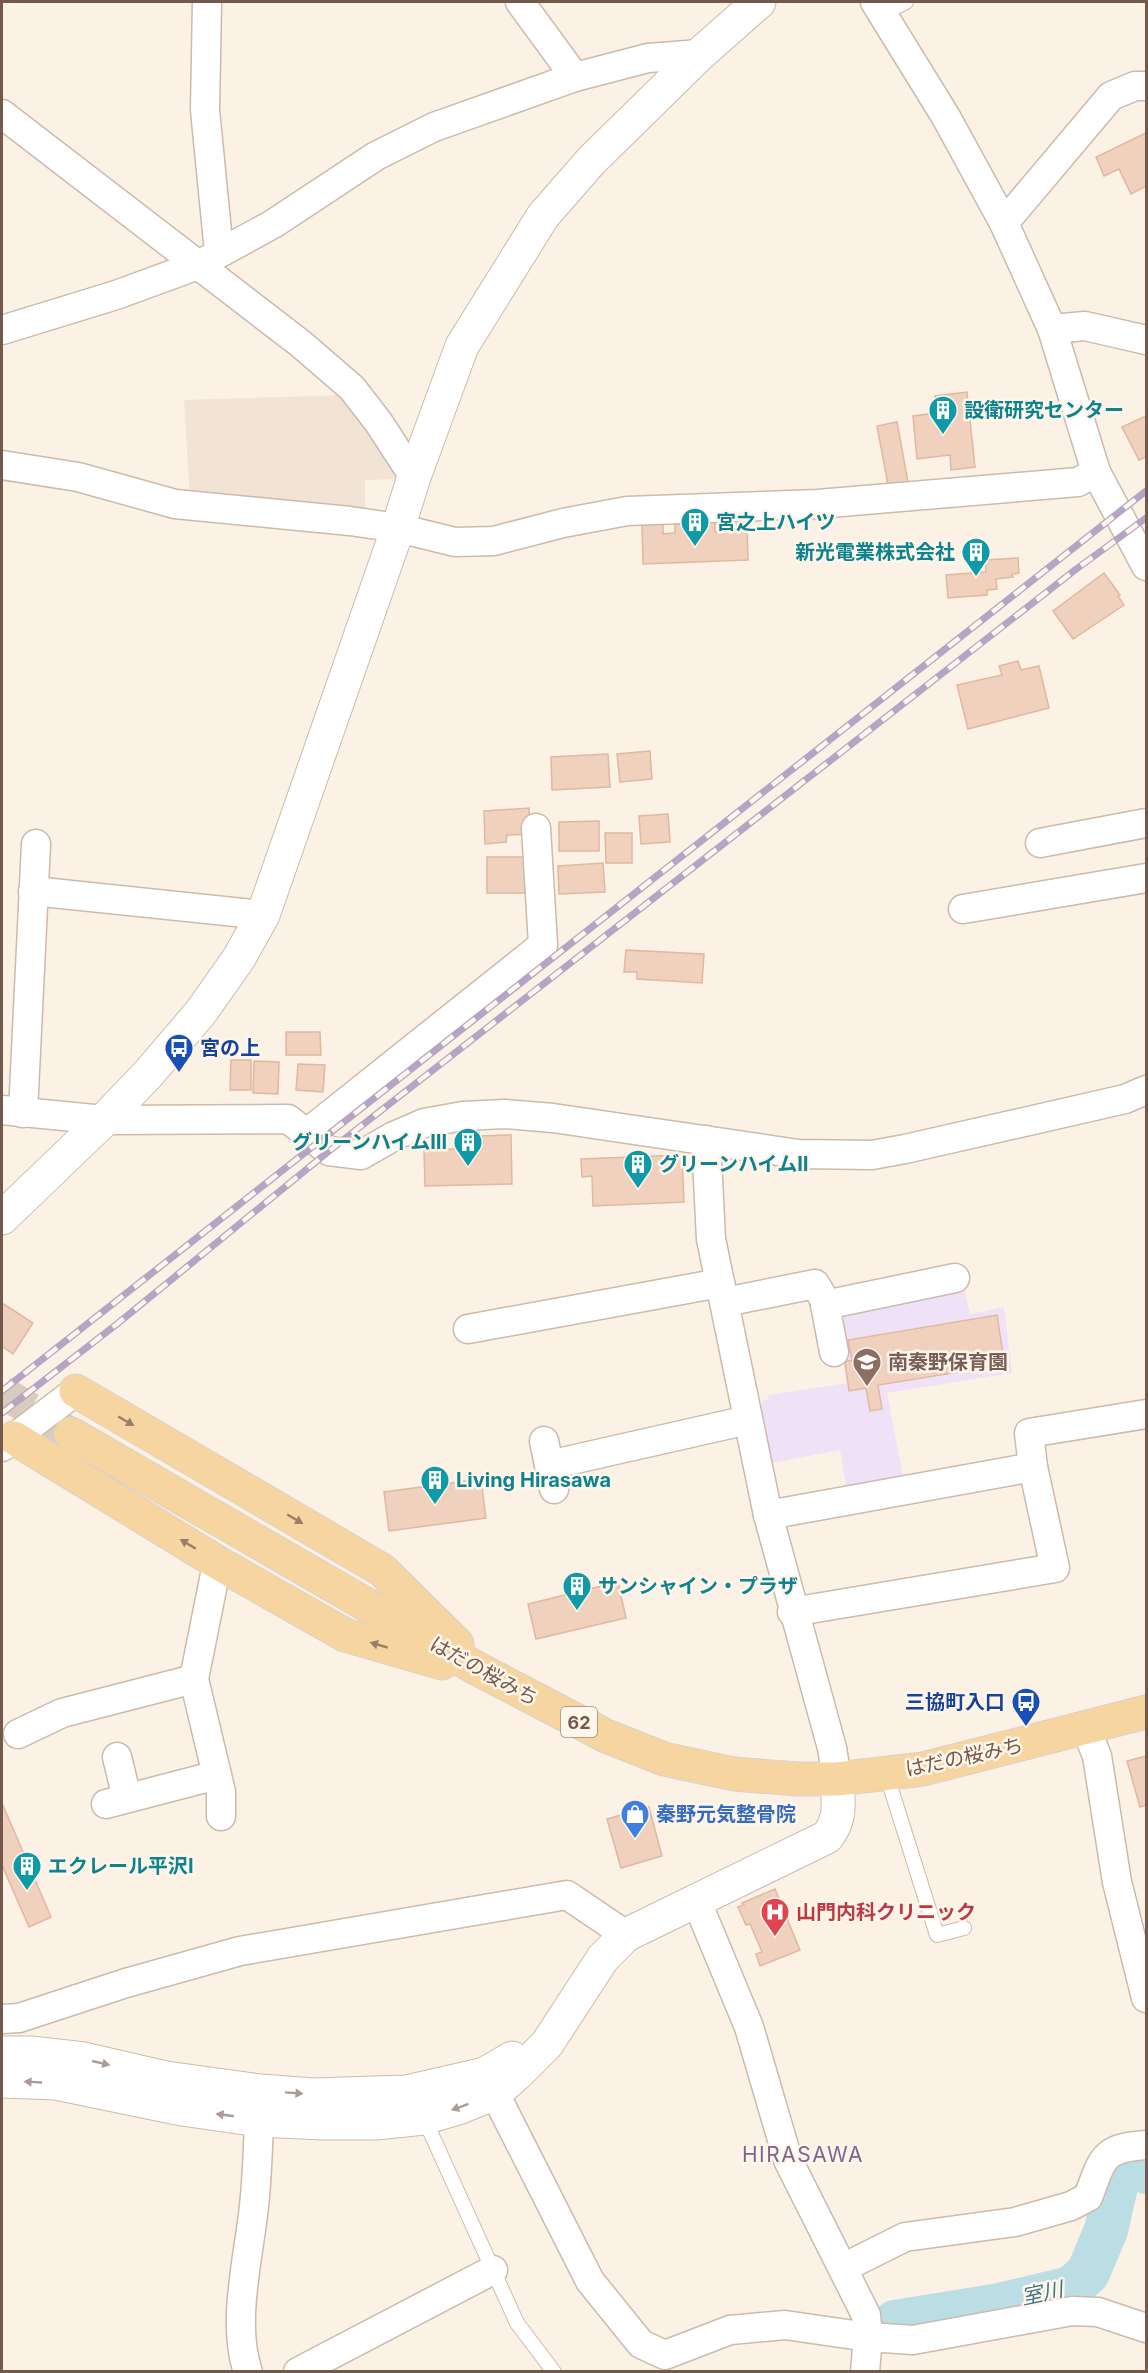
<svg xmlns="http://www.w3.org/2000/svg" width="1148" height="2373" font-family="Inter,'Noto Sans JP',sans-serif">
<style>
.residential{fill:#f2e4d4}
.education{fill:#efe2f7}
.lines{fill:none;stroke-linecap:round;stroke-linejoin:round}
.river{stroke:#bbdee4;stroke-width:44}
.building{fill:#efd1be;stroke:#e1b7a0;stroke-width:1.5}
.primary-tunnel{stroke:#d9ccbf;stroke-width:33;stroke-dasharray:33 16;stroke-linecap:butt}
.service-casing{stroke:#ccbaac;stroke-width:16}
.minor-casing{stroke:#ccbaac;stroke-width:31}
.tertiary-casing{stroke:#ccbaac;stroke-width:35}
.primary-casing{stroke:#d8d1cd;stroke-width:35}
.service{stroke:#fff;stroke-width:14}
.minor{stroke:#fff;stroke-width:28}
.tertiary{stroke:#fff;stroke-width:33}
.primary{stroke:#f6d5a1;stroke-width:33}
.rail-casing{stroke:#b5a4c4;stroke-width:7}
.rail{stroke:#fef6eb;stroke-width:4.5;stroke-dasharray:14;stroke-linecap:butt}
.oneway{fill:#9a7e66}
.oneway2{fill:#ab9b94}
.labels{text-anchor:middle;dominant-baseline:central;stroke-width:5;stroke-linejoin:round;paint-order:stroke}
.shield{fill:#fef6eb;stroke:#9d887c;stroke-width:1.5}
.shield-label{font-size:18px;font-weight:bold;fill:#73594c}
.culture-label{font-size:20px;font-weight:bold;fill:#0d838f;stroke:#fef6eb;text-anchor:start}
.transit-label{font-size:20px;font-weight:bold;fill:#164399;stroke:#fef6eb;text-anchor:start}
.education-label{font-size:20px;font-weight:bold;fill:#785e54;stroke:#fef6eb;text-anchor:start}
.street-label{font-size:20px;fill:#73594c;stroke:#fef6eb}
.shop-label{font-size:20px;font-weight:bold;fill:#366cbe;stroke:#fef6eb;text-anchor:start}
.health-label{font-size:20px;font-weight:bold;fill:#be3a42;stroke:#fef6eb;text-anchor:start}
.neighbourhood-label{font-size:21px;letter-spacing:1.5px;fill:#7f648f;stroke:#fef6eb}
.water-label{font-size:21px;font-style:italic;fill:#43757e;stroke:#fef6eb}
</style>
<rect width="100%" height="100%" fill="#fbf2e5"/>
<!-- residential -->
<polygon class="residential" points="347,395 398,472 396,479 365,480 365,515 190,497 184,400"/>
<!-- education -->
<polygon class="education" points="964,1286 970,1314 1004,1307 1012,1373 887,1393 904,1481 847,1492 840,1450 767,1464 756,1411 763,1402 762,1400 769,1399 768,1395 847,1383 835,1318"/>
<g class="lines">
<!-- river -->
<polyline class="river" points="895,2322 1000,2305 1071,2288 1088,2273 1106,2230 1117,2182 1129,2167 1146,2172"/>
</g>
<!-- building -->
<g class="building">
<polygon points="1146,133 1146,186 1131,194 1119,169 1104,176 1096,157"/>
<polygon points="967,392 975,467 951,470 950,455 917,459 913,416 936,413 935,396"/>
<polygon points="1146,416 1146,457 1139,460 1122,427"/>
<polygon points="897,422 908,482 888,485 877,426"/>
<polygon points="747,521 748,560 643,564 642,525 663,524 663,534 675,533 675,524 715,522 715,532 726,531 726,522"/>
<polygon points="1018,558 1019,573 1012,574 1013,577 996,579 997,589 987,590 987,595 948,598 946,575 986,572 985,560"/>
<polygon points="1104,573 1120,595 1118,596 1124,605 1073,639 1053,611"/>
<polygon points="1018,661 1021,670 1039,666 1049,708 968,729 957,685 1002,675 999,666"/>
<polygon points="650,751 652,779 620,782 617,754"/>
<polygon points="608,754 610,787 552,790 551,757"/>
<polygon points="529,808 530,834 507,835 506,842 485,844 484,811"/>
<polygon points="668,814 670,842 641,844 639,816"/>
<polygon points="599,821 599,851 559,851 559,822"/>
<polygon points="605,833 632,833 632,863 606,863"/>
<rect x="487" y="857" width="38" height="36"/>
<polygon points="603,863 605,892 559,894 558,866"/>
<polygon points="626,950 704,954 702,983 637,979 637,972 624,972"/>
<polygon points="286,1032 320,1032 321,1055 286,1055"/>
<polygon points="231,1060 251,1060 251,1090 230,1090"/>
<polygon points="254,1061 279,1062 278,1094 253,1093"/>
<polygon points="298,1064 325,1065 323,1092 296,1090"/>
<polygon points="511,1135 512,1184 425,1186 424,1150 480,1148 480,1136"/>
<polygon points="682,1155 684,1202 593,1206 592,1176 582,1177 581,1159"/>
<polygon points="2,1303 33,1323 13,1354 2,1346"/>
<polygon points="997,1315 1004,1360 1009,1366 1004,1371 998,1369 996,1366 878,1385 882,1409 870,1411 866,1388 849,1391 845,1362 852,1360 848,1340"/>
<polygon points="481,1479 486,1518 389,1531 384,1492"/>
<polygon points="618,1582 626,1618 536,1639 528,1604"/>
<polygon points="1146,1756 1146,1805 1140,1807 1127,1761"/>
<polygon points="2,1803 51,1917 29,1927 2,1865"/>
<polygon points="649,1807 662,1856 621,1868 607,1819"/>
<polygon points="775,1889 800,1950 760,1966 756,1954 762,1952 750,1924 746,1925 738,1907 744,1905 742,1903"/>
</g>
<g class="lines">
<!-- primary-tunnel -->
<polyline class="primary-tunnel" points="2,1392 71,1434"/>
<!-- service casing -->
<g class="service-casing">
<g id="service">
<polyline points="882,14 906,2"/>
<polyline points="886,1773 937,1935 964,1928"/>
<polyline points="424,2118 517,2323 554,2372"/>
</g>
</g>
<!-- minor casing -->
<g class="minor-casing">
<g id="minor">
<polyline points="207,2 205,110 218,242 223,251"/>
<polyline points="520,2 575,77"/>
<polyline points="875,2 946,117 1004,223 1052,329 1096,472 1146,566"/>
<polyline points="2,114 301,344 352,388 379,423 414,477"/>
<polyline points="1004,223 1111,96 1135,86 1146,86"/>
<polyline points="1052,329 1085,326 1146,340"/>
<polyline points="2,330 116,295 198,265 273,224 376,156 434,127 575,77 648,58 700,54"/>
<polyline points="2,465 78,477 175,504 350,521 398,528 455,542 494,541 563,523 627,511 818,504 1078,482 1096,472"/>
<polyline points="1040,843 1146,823"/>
<polyline points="33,891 263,915"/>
<polyline points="963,909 1146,878"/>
<polyline points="2,1110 104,1120 288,1119 329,1151 361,1155 394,1136 424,1123 463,1116 505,1114 553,1118 798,1154 872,1155 905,1149 1125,1099 1146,1090"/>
<polyline points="23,1113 36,844"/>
<polyline points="307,1133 543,945 536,828"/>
<polyline points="706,1140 711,1239 768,1515 832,1748 837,1779"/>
<polyline points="725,1302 815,1284 824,1299 834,1352"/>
<polyline points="825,1305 955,1278"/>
<polyline points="468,1329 720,1283"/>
<polyline points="544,1441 554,1489"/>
<polyline points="2,1447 76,1391"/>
<polyline points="549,1465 748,1420"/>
<polyline points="768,1515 1033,1467"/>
<polyline points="220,1564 215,1574 194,1679 221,1792 221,1816"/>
<polyline points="792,1612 1055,1568 1033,1467 1029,1433 1146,1414"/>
<polyline points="1086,1729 1097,1756 1117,1882 1146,1998"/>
<polyline points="18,1734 62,1713 194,1679"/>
<polyline points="117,1757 127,1798"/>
<polyline points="106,1804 217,1775"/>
<polyline points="697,1902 749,2027 788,2160 866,2315 868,2337 865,2372"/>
<polyline points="2,2019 19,2018 126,1983 240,1951 567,1895 626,1935"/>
<polyline points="485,2074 590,2281 641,2344 665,2355 730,2330 785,2325 868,2337 913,2340 1072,2311 1098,2312 1146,2328"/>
<path d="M843 2268 905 2237 1015 2222 1071 2206 1088 2197C1103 2159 1101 2148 1146 2145"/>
<path d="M248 2372C231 2323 249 2256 254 2206 258 2171 258 2135 260 2099"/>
<polyline points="298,2372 493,2270"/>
</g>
</g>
<!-- tertiary casing -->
<g class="tertiary-casing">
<g id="tertiary">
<polyline points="2,1218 104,1120 148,1074 201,1012 239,958 263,915 398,528 414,477 462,346 543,216 591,161 700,54 759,2"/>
<polyline points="2,2053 31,2053 84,2059 166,2078 260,2091 313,2095 406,2092 485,2074 512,2058"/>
<path d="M2 2081 56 2083 182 2109 259 2120 322 2123H376L424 2118 458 2108 495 2093 517 2074 547 2044 603 1958 626 1935 827 1837C842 1818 838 1802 837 1779"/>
</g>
</g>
<!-- primary casing -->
<g class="primary-casing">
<g id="primary">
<polyline points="76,1391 382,1570 457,1644"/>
<polyline points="71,1434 476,1668 606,1736 664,1759 734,1774 797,1779 837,1779 923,1769 1146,1712"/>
<polyline points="14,1438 220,1564 345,1635 442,1663"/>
</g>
</g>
<!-- service -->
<use href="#service" class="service"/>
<!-- minor -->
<use href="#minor" class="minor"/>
<!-- tertiary -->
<use href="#tertiary" class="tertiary"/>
<!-- primary -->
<use href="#primary" class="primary"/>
<!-- rail casing -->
<g class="rail-casing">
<g id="rail">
<polyline points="2,1391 1146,491"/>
<polyline points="2,1413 117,1324 329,1151 1075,570 1146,518"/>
</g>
</g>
<!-- rail -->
<use href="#rail" class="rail"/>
</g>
<!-- one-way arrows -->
<defs><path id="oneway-solid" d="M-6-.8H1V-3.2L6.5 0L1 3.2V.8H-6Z" transform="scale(1.5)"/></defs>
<g class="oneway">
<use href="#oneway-solid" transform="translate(126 1421) rotate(30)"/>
<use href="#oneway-solid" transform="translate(295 1519) rotate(30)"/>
<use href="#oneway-solid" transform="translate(188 1544) rotate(-149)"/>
<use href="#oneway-solid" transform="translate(379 1645) rotate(-164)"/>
</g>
<g class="oneway2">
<use href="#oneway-solid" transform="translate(101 2063) rotate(13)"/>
<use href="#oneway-solid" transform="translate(33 2082) rotate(-177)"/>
<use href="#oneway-solid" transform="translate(294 2093) rotate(4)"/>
<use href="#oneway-solid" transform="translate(460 2107) rotate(160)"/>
<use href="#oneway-solid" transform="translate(225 2115) rotate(-172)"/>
</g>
<!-- icons -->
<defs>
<g id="building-pin" transform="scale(1.5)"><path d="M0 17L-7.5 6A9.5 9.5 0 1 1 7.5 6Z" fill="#0f9aa8" stroke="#fef6eb"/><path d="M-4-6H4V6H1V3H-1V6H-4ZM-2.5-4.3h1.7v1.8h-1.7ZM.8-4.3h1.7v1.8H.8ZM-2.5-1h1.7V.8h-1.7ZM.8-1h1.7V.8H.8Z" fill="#fff"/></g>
<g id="bus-pin" transform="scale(1.5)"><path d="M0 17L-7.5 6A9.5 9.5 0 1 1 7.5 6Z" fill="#1a4fb4" stroke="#fef6eb"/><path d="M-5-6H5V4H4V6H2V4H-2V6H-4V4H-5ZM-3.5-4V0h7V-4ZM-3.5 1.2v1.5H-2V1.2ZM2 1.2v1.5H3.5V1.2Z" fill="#fff"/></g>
<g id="school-pin" transform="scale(1.5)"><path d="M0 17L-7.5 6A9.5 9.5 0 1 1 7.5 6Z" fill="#8d6e63" stroke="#fef6eb"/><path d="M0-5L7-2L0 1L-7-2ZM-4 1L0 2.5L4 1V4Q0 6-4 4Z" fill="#fff"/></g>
<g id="shop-pin" transform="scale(1.5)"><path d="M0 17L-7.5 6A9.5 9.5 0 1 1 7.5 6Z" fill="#3f7fe0" stroke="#fef6eb"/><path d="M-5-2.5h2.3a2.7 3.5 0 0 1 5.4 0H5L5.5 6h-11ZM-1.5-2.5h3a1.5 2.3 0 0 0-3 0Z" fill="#fff"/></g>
<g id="hospital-pin" transform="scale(1.5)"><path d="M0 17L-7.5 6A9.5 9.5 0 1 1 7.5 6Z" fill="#e0444e" stroke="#fef6eb"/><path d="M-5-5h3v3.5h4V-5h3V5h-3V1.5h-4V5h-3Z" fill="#fff"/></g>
</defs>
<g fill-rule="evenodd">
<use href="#building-pin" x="943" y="410"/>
<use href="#building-pin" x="695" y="522"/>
<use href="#building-pin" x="976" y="552"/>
<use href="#bus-pin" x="179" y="1048"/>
<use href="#building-pin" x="468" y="1142"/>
<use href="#building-pin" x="638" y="1164"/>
<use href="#school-pin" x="867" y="1362"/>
<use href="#building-pin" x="435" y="1480"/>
<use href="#building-pin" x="577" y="1586"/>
<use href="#bus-pin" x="1026" y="1702"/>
<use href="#shop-pin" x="635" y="1814"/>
<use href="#building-pin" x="27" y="1866"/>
<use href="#hospital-pin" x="775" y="1912"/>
</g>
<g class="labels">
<!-- shield labels -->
<rect class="shield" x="561" y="1707" width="36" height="30" rx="4.5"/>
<g class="shield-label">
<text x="579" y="1722">62</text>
</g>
<!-- culture labels -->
<g class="culture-label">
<text x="964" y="410">設衛研究センター</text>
<text x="716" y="522">宮之上ハイツ</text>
<text x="955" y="552" text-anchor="end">新光電業株式会社</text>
<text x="447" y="1142" text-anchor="end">グリーンハイムⅢ</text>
<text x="659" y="1164">グリーンハイムⅡ</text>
<text x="456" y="1480">Living Hirasawa</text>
<text x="598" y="1586">サンシャイン・プラザ</text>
<text x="48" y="1866">エクレール平沢Ⅰ</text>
</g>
<!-- transit labels -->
<g class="transit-label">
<text x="200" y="1048">宮の上</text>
<text x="1005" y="1702" text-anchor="end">三協町入口</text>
</g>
<!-- education labels -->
<g class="education-label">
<text x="888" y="1362">南秦野保育園</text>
</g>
<!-- street labels -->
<g class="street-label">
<text transform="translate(484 1671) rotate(29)">はだの桜みち</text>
<text transform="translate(964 1757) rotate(-12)">はだの桜みち</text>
</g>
<!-- shop labels -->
<g class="shop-label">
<text x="656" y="1814">秦野元気整骨院</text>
</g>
<!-- health labels -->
<g class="health-label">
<text x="796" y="1912">山門内科クリニック</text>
</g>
<!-- neighbourhood labels -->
<g class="neighbourhood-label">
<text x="803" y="2154">HIRASAWA</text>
</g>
<!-- water labels -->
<g class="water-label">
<text transform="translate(1042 2293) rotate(-12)">室川</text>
</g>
</g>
<!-- border -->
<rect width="1148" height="2373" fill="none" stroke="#73594c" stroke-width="6"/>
</svg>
